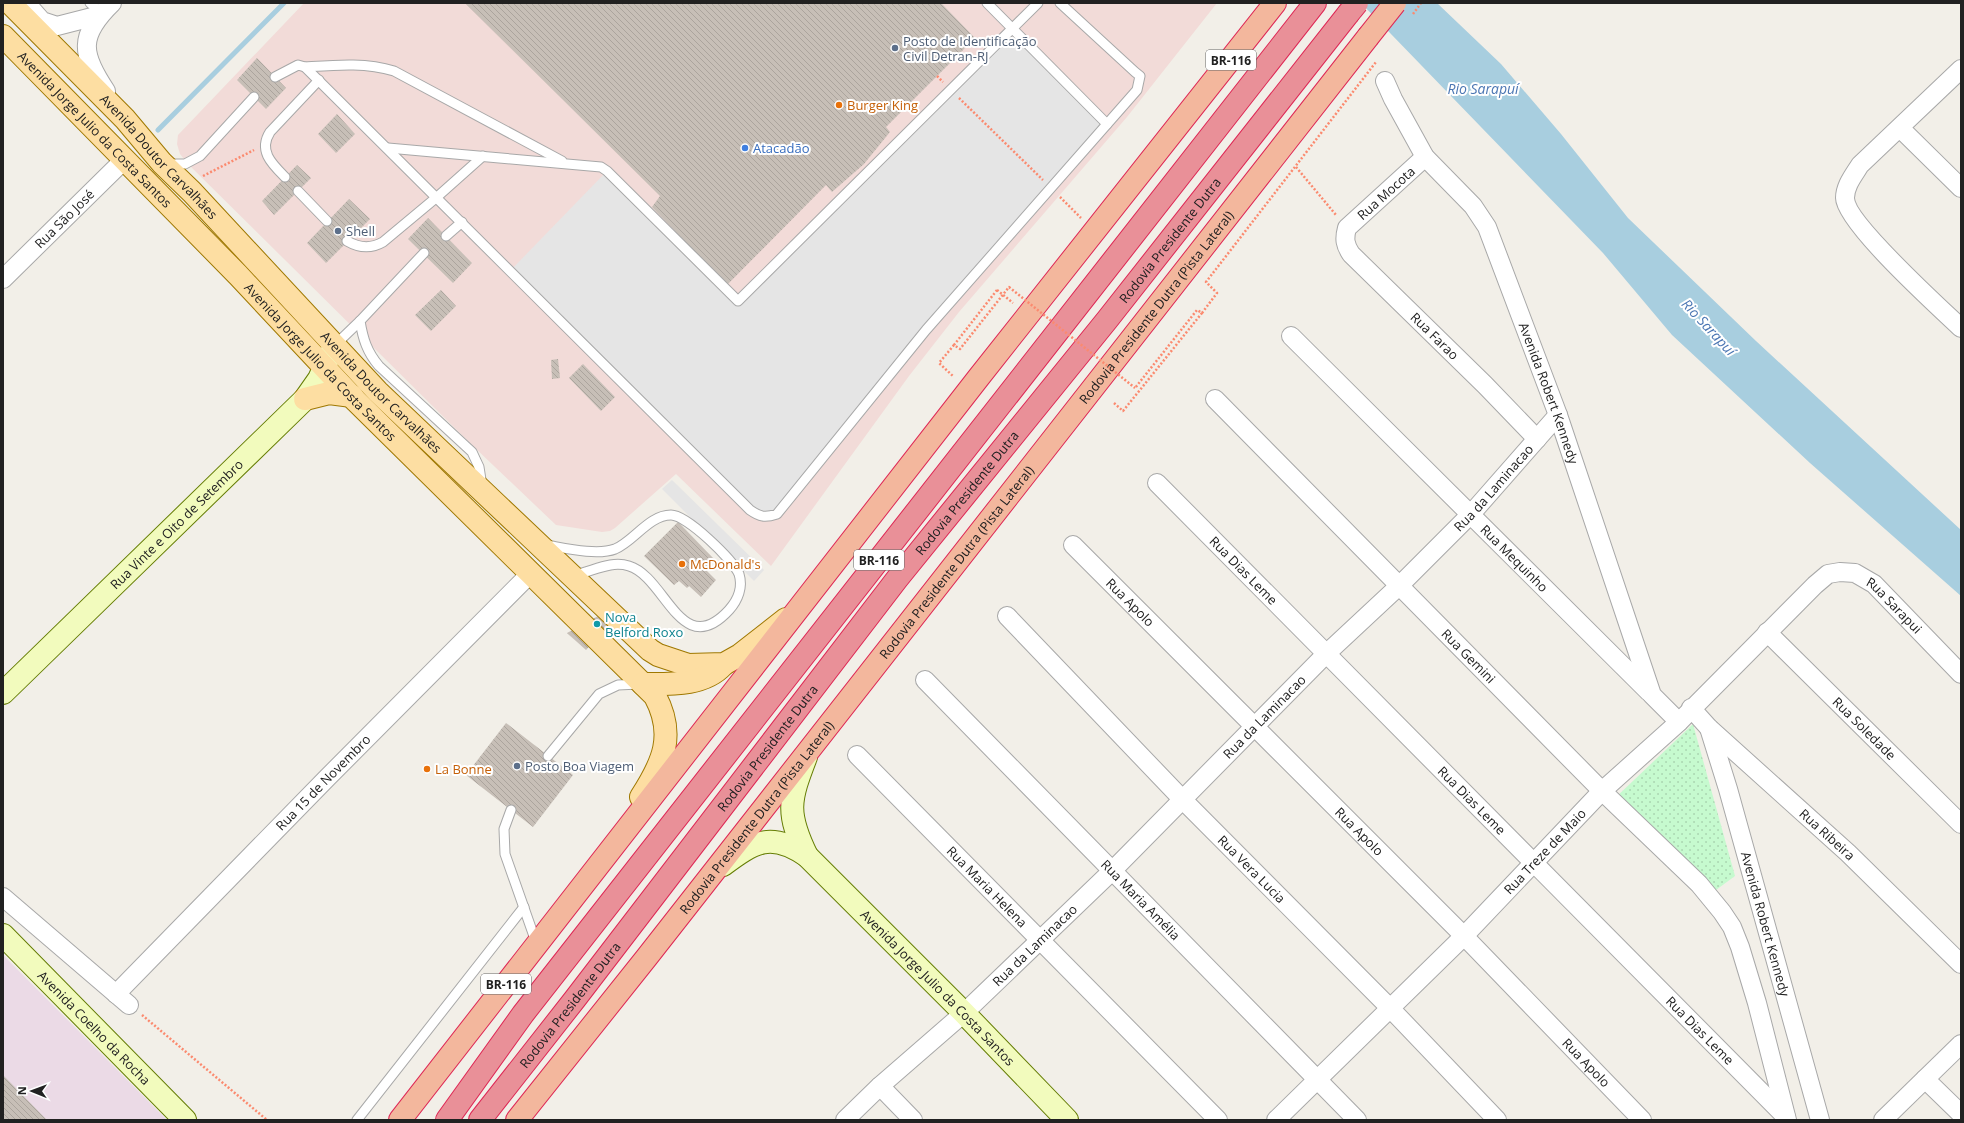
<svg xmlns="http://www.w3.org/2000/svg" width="1964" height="1123" font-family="'Open Sans',sans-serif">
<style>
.commercial{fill:#f2dbd8}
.industrial{fill:#ebdae6}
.park{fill:url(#park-dots)}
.parking{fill:#e5e5e5}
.water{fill:#a8cedf}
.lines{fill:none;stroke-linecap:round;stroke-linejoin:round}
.stream{stroke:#a8cedf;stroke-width:5}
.building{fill:url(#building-back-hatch)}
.service-casing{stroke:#a8a8a8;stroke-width:11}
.minor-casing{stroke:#a8a8a8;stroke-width:20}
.secondary-casing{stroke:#657d04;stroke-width:24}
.primary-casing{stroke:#9f7800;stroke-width:24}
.trunk-casing{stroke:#de2755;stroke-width:24}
.motorway-casing{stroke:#de2755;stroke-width:24}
.path{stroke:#fb8a6f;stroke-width:2.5;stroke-dasharray:2 2;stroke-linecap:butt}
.service{stroke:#fff;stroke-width:9}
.minor{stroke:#fff;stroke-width:18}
.secondary{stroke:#f2fbbd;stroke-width:22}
.primary{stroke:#fddea2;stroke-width:22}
.trunk{stroke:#f3b79d;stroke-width:22}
.motorway{stroke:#e99098;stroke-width:22}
.trunk-bridge-casing{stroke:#de2755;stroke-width:24;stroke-linecap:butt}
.motorway-bridge-casing{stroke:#de2755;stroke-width:24;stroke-linecap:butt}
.path-bridge{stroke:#fb8a6f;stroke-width:2.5;stroke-dasharray:2 2;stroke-linecap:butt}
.trunk-bridge{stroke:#f3b79d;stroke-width:22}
.motorway-bridge{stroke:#e99098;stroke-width:22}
.service-dot{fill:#5c6f8a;stroke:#fff;stroke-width:1.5}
.food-dot{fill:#e8710a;stroke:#fff;stroke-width:1.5}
.shop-dot{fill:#3f7fe0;stroke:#fff;stroke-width:1.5}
.culture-dot{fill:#0f9aa8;stroke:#fff;stroke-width:1.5}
.labels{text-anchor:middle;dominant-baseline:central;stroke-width:4;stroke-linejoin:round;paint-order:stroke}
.shield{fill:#fff;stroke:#646464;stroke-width:1}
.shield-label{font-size:12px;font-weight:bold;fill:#212121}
.service-label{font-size:13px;fill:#4e5e75;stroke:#fff;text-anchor:start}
.food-label{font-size:13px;fill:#c56008;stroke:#fff;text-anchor:start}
.street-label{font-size:13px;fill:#212121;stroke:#fff}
.shop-label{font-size:13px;fill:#366cbe;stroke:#fff;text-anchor:start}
.culture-label{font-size:13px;fill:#0d838f;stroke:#fff;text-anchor:start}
.water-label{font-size:14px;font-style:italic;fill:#4b76b3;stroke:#fff}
</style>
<defs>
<pattern id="park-dots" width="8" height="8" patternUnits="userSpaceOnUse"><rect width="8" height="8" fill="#c6facf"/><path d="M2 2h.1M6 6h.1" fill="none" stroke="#aad6b1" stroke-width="1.8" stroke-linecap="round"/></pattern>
<pattern id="building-back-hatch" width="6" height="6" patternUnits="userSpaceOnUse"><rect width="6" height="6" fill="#c7bfb7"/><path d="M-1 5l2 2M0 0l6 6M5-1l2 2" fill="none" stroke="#aba49d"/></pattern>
</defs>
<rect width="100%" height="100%" fill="#f2efe8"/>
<!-- commercial -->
<polygon class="commercial" points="304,3 1217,3 1127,117 959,312 909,376 771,566 676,474 615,528 610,531 602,532 556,525 474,447 188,164 180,154 177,144 178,135"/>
<!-- industrial -->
<polygon class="industrial" points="3,955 167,1120 3,1120"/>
<!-- park -->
<polygon class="park" points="1693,724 1735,876 1716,890 1614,799"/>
<!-- parking -->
<g class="parking">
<polygon points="1011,35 1105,124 777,514 759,516 510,271 607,171 738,301"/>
<polygon points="672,480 764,570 754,581 662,489"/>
</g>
<!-- water -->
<polygon class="water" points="1361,3 1437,3 1501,64 1561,134 1628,218 1756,341 1961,530 1961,596 1810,463 1672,335 1603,253"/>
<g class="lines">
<!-- stream -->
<polyline class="stream" points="158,130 284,3"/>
</g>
<!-- building -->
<g class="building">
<polygon points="465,3 941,3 975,38 886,127 890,132 864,164 832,192 826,185 727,285 652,207 660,196"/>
<polygon points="257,58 286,88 266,109 237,80"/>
<polygon points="337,114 355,134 336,153 318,134"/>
<polygon points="297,165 311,178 274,215 262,201"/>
<polygon points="349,199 370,219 326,263 307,243"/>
<polygon points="428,218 472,263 453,283 408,239"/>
<polygon points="441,290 456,306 431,331 415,315"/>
<polygon points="558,359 560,378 552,379 551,360"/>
<polygon points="583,364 615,397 601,411 569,378"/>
<polygon points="678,522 714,559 705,569 716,580 701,597 689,586 687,588 679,581 674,585 644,556"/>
<polygon points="611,609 618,615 586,650 567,633"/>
<polygon points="506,723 573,775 533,827 466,775"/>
<polygon points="3,1075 47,1120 3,1120"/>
</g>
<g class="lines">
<!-- service casing -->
<g class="service-casing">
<g id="service">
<polyline points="90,3 101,13"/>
<polyline points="987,3 1107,124"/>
<path d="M305 67C335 65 365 62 394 71L562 161"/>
<path d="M275 77 298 65 305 67 750 510C760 517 765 518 777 514L926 330 1137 90 1140 76 1135 72 1060 3"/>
<polyline points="388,148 601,167 607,171 738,301 1038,3"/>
<polyline points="167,164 185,164 200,156 254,97"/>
<path d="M285 177C272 164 258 151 270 132L319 80"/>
<polyline points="298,191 327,221"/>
<polyline points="446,236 462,222"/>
<path d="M347 241C359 248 371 249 383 242L437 197 483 156"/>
<path d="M424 253 360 321C363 339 367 352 379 366L472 452 479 467 482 486"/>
<polyline points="334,346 360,321"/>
<path d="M546 545C564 548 597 556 615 549 634 541 649 515 671 515 687 515 733 560 739 574 743 587 738 600 729 610 681 662 666 577 629 566 610 560 592 572 573 575"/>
<polyline points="548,756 599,694 618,685 639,684"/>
<polyline points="511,810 504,829 505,854 536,942"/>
<polyline points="357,1120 524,907"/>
</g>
</g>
<!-- minor casing -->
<g class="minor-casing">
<g id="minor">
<polyline points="27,4 42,21 57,26 100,15"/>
<path d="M1961 69 1860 165C1853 176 1845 186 1845 198 1845 222 1940 308 1961 328"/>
<path id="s1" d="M1385 81 1393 99 1425 157 1473 206 1487 227 1558 415 1652 695 1679 722"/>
<path d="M106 91C81 54 78 36 112 3"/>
<polyline points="1900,128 1961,188"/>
<path id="s2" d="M1425 157 1347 228C1344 239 1345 245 1351 254L1485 385 1537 439"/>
<path id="s3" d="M3 279 125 159"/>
<path id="s4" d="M1291 336 1649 692"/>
<path id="s5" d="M1215 399 1602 791 1699 884 1722 912 1732 927 1740 947 1757 1003 1787 1120"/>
<path id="s6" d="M1157 483 1786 1117"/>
<path id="s7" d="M1073 545 1464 936 1642 1120"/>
<path id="s8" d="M1007 616 1183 800 1390 1008 1497 1120"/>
<path id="s9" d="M1767 632 1961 824"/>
<path id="s10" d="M925 680 1357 1120"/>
<path id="s11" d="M1691 708 1709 728 1848 853 1961 964"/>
<path id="s12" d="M1709 728 1728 789 1820 1120"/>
<path id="s13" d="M857 755 1218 1120"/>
<polyline points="3,897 129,1005"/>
<path id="s14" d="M116 994 327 778 531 573"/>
<polyline points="1925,1079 1961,1114"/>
<polyline points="880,1086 913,1120"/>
<path id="s15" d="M845 1120 880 1086 964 1013 1112 871 1326 654 1400 585 1471 514 1558 415"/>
<path id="s16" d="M1276 1120 1464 936 1602 791 1679 722 1815 585 1828 574 1840 572 1855 573 1874 584 1961 674"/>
<polyline points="1883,1120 1961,1044"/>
</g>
</g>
<!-- secondary casing -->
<g class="secondary-casing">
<g id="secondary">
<path id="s17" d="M3 693 305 399 319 379 334 346"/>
<path d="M806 757C789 801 786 813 807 856"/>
<path id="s18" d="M723 865C754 842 771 831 807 856L964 1013 1067 1120"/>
<path id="s19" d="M3 935 185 1120"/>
</g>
</g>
<!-- primary casing -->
<g class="primary-casing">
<g id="primary">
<path id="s20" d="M10 3 125 119 162 163 192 192 378 392 650 650 658 655 688 665 724 664 740 655 786 619"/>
<path id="s21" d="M3 36 238 275 356 401 655 696C676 735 663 763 641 797"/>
<polyline points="305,399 329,393 352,396"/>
<path d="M643 684C670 684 704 686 723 665"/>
</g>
</g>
<!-- trunk casing -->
<g class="trunk-casing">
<g id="trunk">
<polyline points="400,1120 979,377 1275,3"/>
<path id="s22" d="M517 1120 647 957 1368 37"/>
</g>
</g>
<!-- motorway casing -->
<g class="motorway-casing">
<g id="motorway">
<polyline points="447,1120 523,1014 1315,3"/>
<path id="s23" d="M480 1120 575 999 897 579 1107 320 1348 14"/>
</g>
</g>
<!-- path -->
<g class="path">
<polyline points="1413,14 1421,3"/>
<polyline points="937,76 943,82"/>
<polyline points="959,98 1043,180"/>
<polyline points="1296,167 1336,215"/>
<polyline points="203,176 254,150"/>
<polyline points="1060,197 1081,218"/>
<polyline points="997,290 1013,303"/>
<polyline points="1202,313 1217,293 1206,282 1376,62"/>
<polyline points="954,345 939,363 954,377"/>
<polyline points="1114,403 1123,411 1202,313 1197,310 1135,388"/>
<polyline points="142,1015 267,1120"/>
</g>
<!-- service -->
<use href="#service" class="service"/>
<!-- minor -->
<use href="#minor" class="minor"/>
<!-- secondary -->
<use href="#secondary" class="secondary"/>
<!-- primary -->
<use href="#primary" class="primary"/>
<!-- trunk -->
<use href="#trunk" class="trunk"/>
<!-- motorway -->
<use href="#motorway" class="motorway"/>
<!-- trunk-bridge casing -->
<g class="trunk-bridge-casing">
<polyline id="trunk-bridge" points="1368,37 1395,3"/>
</g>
<!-- motorway-bridge casing -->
<g class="motorway-bridge-casing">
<polyline id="motorway-bridge" points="1348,14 1357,3"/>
</g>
<!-- path-bridge -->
<polyline class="path-bridge" points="997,290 954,345 960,349 1009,287 1135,388"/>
<!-- trunk-bridge -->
<use href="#trunk-bridge" class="trunk-bridge"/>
<!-- motorway-bridge -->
<use href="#motorway-bridge" class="motorway-bridge"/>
</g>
<!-- markers -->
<g class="service-dot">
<circle cx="895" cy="48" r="4"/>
<circle cx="338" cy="231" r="4"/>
<circle cx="517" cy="766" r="4"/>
</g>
<g class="food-dot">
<circle cx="839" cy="105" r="4"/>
<circle cx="682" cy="564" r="4"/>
<circle cx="427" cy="769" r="4"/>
</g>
<circle class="shop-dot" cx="745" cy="148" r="4"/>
<circle class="culture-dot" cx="597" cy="624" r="4"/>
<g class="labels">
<!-- shield labels -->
<g class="shield">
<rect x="1206" y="50" width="50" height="20" rx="3"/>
<rect x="854" y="550" width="50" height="20" rx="3"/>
<rect x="481" y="974" width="50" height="20" rx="3"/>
</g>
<g class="shield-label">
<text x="1231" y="60">BR-116</text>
<text x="879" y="560">BR-116</text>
<text x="506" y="984">BR-116</text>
</g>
<!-- service labels -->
<g class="service-label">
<text x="903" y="41">Posto de Identificação<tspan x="903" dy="15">Civil Detran-RJ</tspan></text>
<text x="346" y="231">Shell</text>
<text x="525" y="766">Posto Boa Viagem</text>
</g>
<!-- food labels -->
<g class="food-label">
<text x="847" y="105">Burger King</text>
<text x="690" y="564">McDonald's</text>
<text x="435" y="769">La Bonne</text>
</g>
<!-- street labels -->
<g class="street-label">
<text stroke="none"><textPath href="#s21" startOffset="131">Avenida Jorge Julio da Costa Santos</textPath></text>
<text stroke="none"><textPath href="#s20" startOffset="214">Avenida Doutor Carvalhães</textPath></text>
<text transform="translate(1386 193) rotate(-42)">Rua Mocota</text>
<text stroke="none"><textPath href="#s3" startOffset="86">Rua São José</textPath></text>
<text stroke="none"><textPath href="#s23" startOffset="1118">Rodovia Presidente Dutra</textPath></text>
<text stroke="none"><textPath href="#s22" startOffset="1034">Rodovia Presidente Dutra (Pista Lateral)</textPath></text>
<text stroke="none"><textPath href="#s2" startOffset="250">Rua Farao</textPath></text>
<text stroke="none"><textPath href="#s21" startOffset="455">Avenida Jorge Julio da Costa Santos</textPath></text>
<text stroke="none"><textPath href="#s20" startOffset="538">Avenida Doutor Carvalhães</textPath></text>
<text stroke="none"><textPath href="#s1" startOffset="357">Avenida Robert Kennedy</textPath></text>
<text stroke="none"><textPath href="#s15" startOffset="906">Rua da Laminacao</textPath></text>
<text stroke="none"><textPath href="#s23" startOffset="794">Rodovia Presidente Dutra</textPath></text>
<text stroke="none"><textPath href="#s17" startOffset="242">Rua Vinte e Oito de Setembro</textPath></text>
<text stroke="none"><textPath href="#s4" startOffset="315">Rua Mequinho</textPath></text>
<text stroke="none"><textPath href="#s22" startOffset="710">Rodovia Presidente Dutra (Pista Lateral)</textPath></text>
<text stroke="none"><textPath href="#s6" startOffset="123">Rua Dias Leme</textPath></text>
<text stroke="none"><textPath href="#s7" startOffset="81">Rua Apolo</textPath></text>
<text stroke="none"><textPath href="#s16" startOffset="855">Rua Sarapui</textPath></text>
<text stroke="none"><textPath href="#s5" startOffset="361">Rua Gemini</textPath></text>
<text stroke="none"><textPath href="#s15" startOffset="582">Rua da Laminacao</textPath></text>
<text stroke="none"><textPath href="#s9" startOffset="137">Rua Soledade</textPath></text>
<text stroke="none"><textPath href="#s23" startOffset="470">Rodovia Presidente Dutra</textPath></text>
<text stroke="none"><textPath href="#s14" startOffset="296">Rua 15 de Novembro</textPath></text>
<text stroke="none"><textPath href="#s6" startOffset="447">Rua Dias Leme</textPath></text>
<text stroke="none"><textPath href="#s22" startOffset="386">Rodovia Presidente Dutra (Pista Lateral)</textPath></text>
<text stroke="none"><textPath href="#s7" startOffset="405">Rua Apolo</textPath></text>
<text stroke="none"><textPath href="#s11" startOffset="186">Rua Ribeira</textPath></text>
<text stroke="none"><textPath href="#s16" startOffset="380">Rua Treze de Maio</textPath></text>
<text stroke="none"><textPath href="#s8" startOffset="352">Rua Vera Lucia</textPath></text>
<text stroke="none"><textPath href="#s13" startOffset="185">Rua Maria Helena</textPath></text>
<text stroke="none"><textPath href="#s10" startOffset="308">Rua Maria Amélia</textPath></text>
<text stroke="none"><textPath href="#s12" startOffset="204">Avenida Robert Kennedy</textPath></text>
<text stroke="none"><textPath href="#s15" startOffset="258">Rua da Laminacao</textPath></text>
<text stroke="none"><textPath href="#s18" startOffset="279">Avenida Jorge Julio da Costa Santos</textPath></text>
<text stroke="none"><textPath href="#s23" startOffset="146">Rodovia Presidente Dutra</textPath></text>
<text stroke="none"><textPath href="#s19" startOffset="130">Avenida Coelho da Rocha</textPath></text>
<text stroke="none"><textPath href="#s6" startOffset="771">Rua Dias Leme</textPath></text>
<text stroke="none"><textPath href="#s7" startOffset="729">Rua Apolo</textPath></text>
</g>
<!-- shop labels -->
<g class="shop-label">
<text x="753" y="148">Atacadão</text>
</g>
<!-- culture labels -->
<g class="culture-label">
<text x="605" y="617">Nova<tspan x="605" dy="15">Belford Roxo</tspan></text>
</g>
<!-- water labels -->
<g class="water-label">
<text x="1483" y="88">Rio Sarapuí</text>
<text transform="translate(1709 327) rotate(47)">Rio Sarapuí</text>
</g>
</g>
<!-- border -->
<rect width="1964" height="1123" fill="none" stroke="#212121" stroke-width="8"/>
<!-- north arrow -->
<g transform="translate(32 1091) rotate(271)" stroke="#ffffff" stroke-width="3" paint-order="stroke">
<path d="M0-3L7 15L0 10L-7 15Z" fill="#212121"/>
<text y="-6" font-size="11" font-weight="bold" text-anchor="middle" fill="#212121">N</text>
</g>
</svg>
